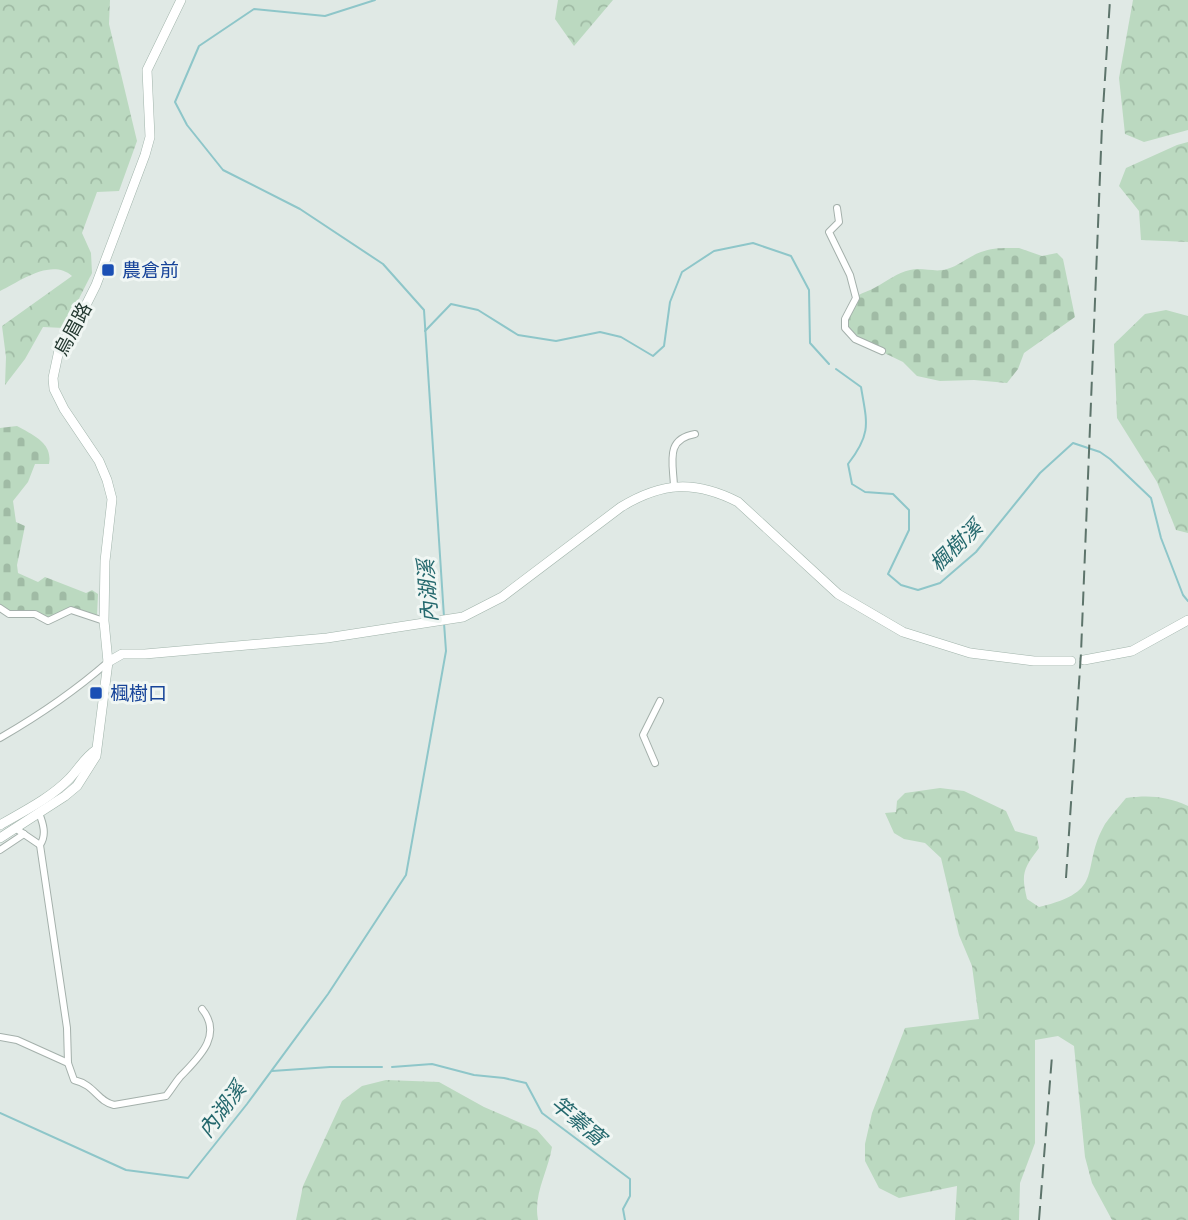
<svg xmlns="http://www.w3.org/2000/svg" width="1188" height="1220" font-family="Roboto,'Noto Sans TC',sans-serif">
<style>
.forest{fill:url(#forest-crowns)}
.cemetery{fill:url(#cemetery-stones)}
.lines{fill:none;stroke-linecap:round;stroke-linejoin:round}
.stream{stroke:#8ec6c9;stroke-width:2}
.street-casing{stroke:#a4b0ab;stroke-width:8}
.secondary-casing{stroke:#a1b4ab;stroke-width:10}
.street{stroke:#fff;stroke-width:6}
.secondary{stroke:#fff;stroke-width:9}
.rail{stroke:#5d746b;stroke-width:2;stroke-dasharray:14 7;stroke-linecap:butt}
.transit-dot{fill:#1a4fb4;stroke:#f0f6f3;stroke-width:2.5}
.labels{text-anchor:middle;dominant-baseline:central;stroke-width:6;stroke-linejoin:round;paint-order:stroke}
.transit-label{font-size:19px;fill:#164399;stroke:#f0f6f3;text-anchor:start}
.street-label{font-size:19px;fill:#233830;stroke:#f0f6f3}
.water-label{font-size:21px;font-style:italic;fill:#24686d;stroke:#f0f6f3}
</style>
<defs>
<pattern id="forest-crowns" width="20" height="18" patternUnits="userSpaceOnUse" patternTransform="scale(1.75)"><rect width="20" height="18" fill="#bbd9c0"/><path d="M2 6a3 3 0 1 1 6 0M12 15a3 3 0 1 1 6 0" fill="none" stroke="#a0bba5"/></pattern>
<pattern id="cemetery-stones" width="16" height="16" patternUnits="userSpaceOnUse" patternTransform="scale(1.75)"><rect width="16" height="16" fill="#bbd9c0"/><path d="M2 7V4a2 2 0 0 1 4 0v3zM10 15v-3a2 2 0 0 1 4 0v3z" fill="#a0bba5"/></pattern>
</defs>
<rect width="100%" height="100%" fill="#e0e9e5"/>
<!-- forest -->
<g class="forest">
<path d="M0 0H110L109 24 137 141 119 191 97 192 82 233 91 253 92 273 64 328 43 327 25 359 5 385 6 357 2 326 72 276C51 258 21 281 0 291Z"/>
<polygon points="558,0 613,0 574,46 555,19"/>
<polygon points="1133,0 1188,0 1188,130 1144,142 1125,134 1119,78"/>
<polygon points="1188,142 1188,242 1141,240 1139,211 1119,186 1126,168 1177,145"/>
<polygon points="1166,310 1188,316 1188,533 1176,530 1157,482 1117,418 1114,344 1145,314"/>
<path d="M940 788 964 791 1006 811 1015 831 1037 837 1039 848C1023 869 1021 874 1027 899L1039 907C1108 891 1079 869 1105 824 1111 815 1119 807 1126 798 1149 795 1166 796 1188 806V1220H1112L1092 1183 1085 1157 1074 1046 1058 1036 1035 1040V1143L1020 1183 1019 1220H955L957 1186 899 1198 879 1188 865 1161V1144L872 1113 905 1028 979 1019 972 966 959 935 941 858 925 843 904 839 894 833 885 813 896 812 897 801 905 793Z"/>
<path d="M386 1080 439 1082 484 1107 537 1130 552 1147C548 1172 533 1194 538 1220H296L303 1186 342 1101 362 1086Z"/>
</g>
<!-- cemetery -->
<g class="cemetery">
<path d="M1019 248 1042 256 1057 253 1063 259 1075 317 1024 353 1018 369 1007 383 974 380 940 381 917 376 903 362 847 335C843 322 843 305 857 296 863 292 870 291 876 287 887 281 897 273 910 270 923 267 935 273 947 269 959 266 969 256 981 252 993 247 1007 248 1019 248Z"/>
<path d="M17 426C33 435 53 443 49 464H35L28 482 13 501 16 522 25 526 17 565 18 573 38 582 45 577 86 593 92 590 98 594 97 615 68 608 49 620 35 613 0 610V428Z"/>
</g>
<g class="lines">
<!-- stream -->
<g class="stream">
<polyline points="375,0 325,16 254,9 199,46 175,102 187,125 223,170 300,209 383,264 424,310 444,617"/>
<polyline points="425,331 451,304 478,310 518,335 556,341 600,332 621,337 653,356 664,346 670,302 682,272 714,251 753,243 791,256 809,290 810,343 829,364"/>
<path d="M836 369 861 387C867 423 872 433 848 464L852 484 865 492 893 494 909 510V530L888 574 901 585 918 590 940 583 976 552 1040 473 1073 443 1100 452 1110 459 1151 498 1161 538 1183 595 1188 601"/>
<polyline points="392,1067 432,1064 474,1075 504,1078 526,1083 542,1113 630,1179 630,1196 623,1209 625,1220"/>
<polyline points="272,1071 330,1067 382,1067"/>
<polyline points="0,1113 126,1170 188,1178 247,1104 328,994 406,875 446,651 444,623"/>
</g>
<!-- street casing -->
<g class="street-casing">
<g id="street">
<polyline points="837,208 839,222 829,232 850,275 856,298 845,319 845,328 855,339 882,351"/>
<path d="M674 486C673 462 665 439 695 434"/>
<polyline points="0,608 9,614 35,614 48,621 71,610 104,621"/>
<path d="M0 738C38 716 75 691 108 662"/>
<polyline points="655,763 643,735 660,701"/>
<path d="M39 813C43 823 47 835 40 845L67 1028 68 1063 74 1080C95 1085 97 1101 114 1105L166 1096C171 1090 175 1083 180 1077 197 1059 224 1036 202 1009"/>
<polyline points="15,828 40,845"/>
<polyline points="0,850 24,834"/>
<polyline points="0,1037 17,1040 68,1063"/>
</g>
</g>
<!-- secondary casing -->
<g class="secondary-casing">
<g id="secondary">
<polyline points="1084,660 1132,651 1188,620"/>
<path d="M108 662 122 654H145L327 638 463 617 502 597 621 507C662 482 695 480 738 502L838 594 903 632 970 653 1034 661H1071"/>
<path d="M0 825C24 811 49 799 69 779 79 769 84 758 96 750"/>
<polyline points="0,838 65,796 77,786 96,756 108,662 104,621 105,561 112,499 107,480 99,461 64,409 54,389 53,378 59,350 86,305 96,285 145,155 150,137 147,70 181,0"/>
</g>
</g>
<!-- street -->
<use href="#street" class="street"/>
<!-- secondary -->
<use href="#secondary" class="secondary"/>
<!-- rail -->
<g class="rail">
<polyline points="1066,878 1081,653 1102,125 1110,0"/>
<polyline points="1039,1220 1052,1056"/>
</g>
</g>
<!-- markers -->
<g class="transit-dot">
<rect x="101" y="263" width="14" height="14" rx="3.5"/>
<rect x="89" y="686" width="14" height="14" rx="3.5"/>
</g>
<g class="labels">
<!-- transit labels -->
<g class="transit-label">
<text x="122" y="270">農倉前</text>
<text x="110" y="693">楓樹口</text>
</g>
<!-- street labels -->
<g class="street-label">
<text transform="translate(73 329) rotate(-62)">烏眉路</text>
</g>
<!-- water labels -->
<g class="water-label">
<text transform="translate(956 546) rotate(-44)">楓樹溪</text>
<text transform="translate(428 591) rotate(-94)">內湖溪</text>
<text transform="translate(222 1110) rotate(-53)">內湖溪</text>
<text transform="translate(578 1121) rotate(40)">竿蓁窩</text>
</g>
</g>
</svg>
